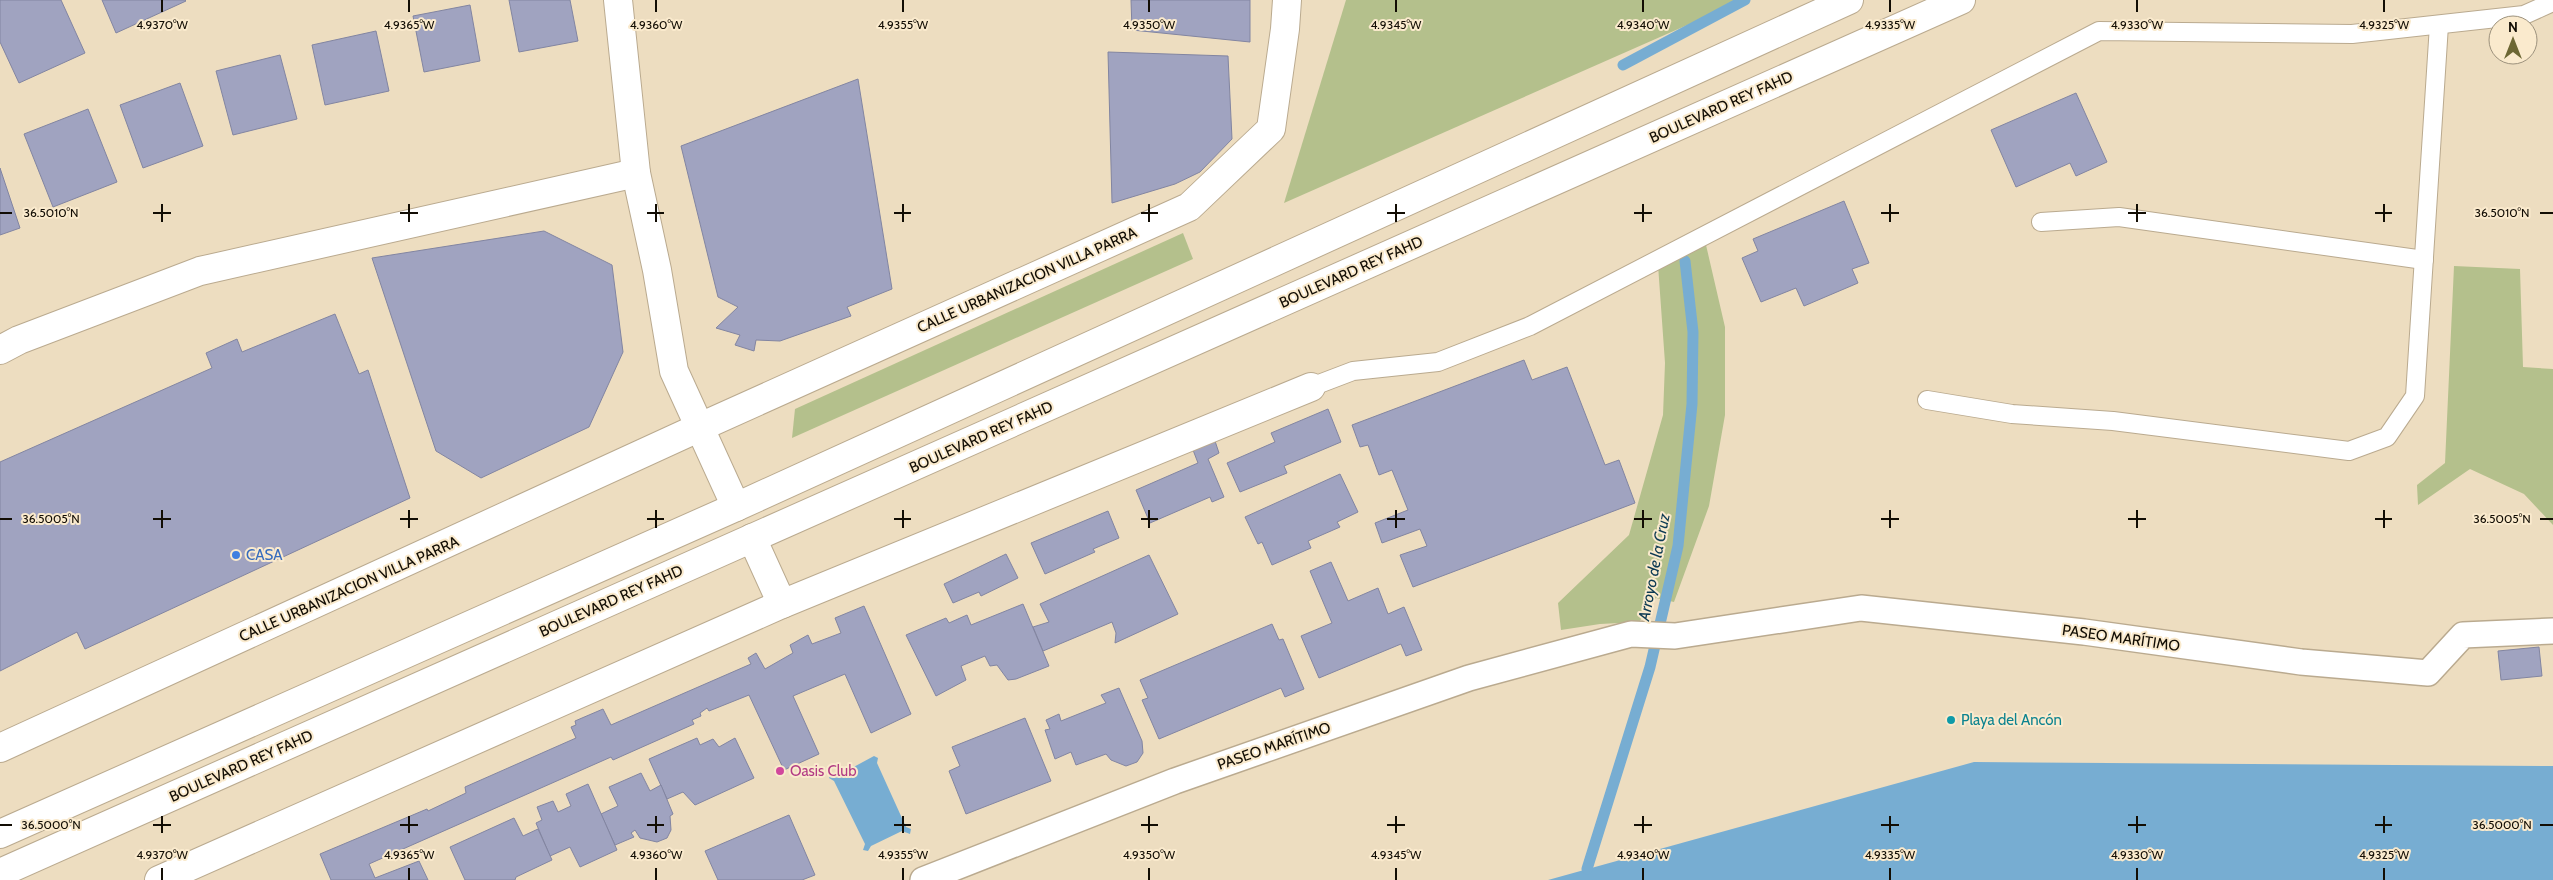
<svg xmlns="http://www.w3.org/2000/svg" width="2553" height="880" font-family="Cabin,sans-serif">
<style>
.green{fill:#b4c08c}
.water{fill:#77add2}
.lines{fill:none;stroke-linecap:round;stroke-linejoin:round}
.stream{stroke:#77add2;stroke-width:11}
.building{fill:#a0a3c0;stroke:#8285a1}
.service-casing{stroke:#baaa8f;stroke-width:20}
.pedestrian-casing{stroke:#baaa8f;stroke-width:28}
.minor-casing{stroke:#baaa8f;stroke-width:30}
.primary-casing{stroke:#baaa8f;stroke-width:30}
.service{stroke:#fff;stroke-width:18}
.pedestrian{stroke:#fff;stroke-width:25}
.minor{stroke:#fff;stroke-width:28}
.primary{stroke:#fff;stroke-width:28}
.ticks{fill:none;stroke:#120d04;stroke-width:2}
.shop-dot{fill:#3f7fe0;stroke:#faeacd;stroke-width:2}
.culture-dot{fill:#0f9aa8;stroke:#faeacd;stroke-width:2}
.hotel-dot{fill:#d1479c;stroke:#faeacd;stroke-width:2}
.labels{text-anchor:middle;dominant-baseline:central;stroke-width:4;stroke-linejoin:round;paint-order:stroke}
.street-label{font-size:15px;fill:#120d04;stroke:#faeacd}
.shop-label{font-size:15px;fill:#366cbe;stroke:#faeacd;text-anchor:start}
.culture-label{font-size:15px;fill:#0d838f;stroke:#faeacd;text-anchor:start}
.hotel-label{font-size:15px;fill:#b23c85;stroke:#faeacd;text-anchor:start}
.water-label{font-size:16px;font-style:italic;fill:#0d3a53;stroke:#faeacd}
.ticks-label{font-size:12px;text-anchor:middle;fill:#120d04;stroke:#faeacd;stroke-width:4;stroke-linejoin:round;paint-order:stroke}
</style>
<rect width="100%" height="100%" fill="#edddc0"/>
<!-- green -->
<g class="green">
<polygon points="1346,0 1744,0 1284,203"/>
<polygon points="1183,233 1193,259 792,438 795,409"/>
<polygon points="1706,245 1725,327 1725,415 1709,506 1674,602 1656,598 1639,622 1600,624 1561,630 1558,603 1629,535 1663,415 1665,363 1658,265"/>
<polygon points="2454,266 2520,269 2523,367 2553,369 2553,525 2524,494 2470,469 2418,505 2417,485 2445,463"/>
</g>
<!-- water -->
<g class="water">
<polygon points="874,756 878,758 877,763 906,827 911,829 910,834 902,831 871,846 868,851 863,850 865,844 834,781 829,778 831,774 837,776"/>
<polygon points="1974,762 2553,766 2553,880 1548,880"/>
</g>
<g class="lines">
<!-- stream -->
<g class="stream">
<polyline points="1623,65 1745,0"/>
<polyline points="1587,869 1650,667 1678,546 1692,404 1693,332 1685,261"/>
</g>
</g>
<!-- building -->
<g class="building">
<polygon points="0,0 61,0 85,53 19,83 0,42"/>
<polygon points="102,0 185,0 186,1 116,33"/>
<polygon points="509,0 570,0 578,41 519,52"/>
<polygon points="1131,0 1250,0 1250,42 1132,30"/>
<polygon points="470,5 480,61 424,72 413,16"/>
<polygon points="376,31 389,91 325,105 312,45"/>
<polygon points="1108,52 1228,56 1232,139 1200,172 1175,184 1112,203"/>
<polygon points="280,55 297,119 233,135 216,71"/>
<polygon points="858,79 892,289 847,307 851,316 780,341 756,340 754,351 735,345 740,335 716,328 738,307 718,297 681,146"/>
<polygon points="180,83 203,146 143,168 120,105"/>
<polygon points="2076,93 2107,162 2076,176 2070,163 2016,187 1991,130"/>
<polygon points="88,109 117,182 53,207 24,134"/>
<polygon points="0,168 20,228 0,235"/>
<polygon points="1844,201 1869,263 1852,269 1858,283 1804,306 1796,288 1761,302 1742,258 1758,251 1753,239"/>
<polygon points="544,231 612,265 623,352 589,427 481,478 436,451 372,258"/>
<polygon points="335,314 359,374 368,370 410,498 85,649 77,632 0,671 0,462 212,368 206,353 237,339 242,352"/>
<polygon points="1524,360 1532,380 1567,367 1605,465 1619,460 1635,503 1413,587 1400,555 1427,546 1420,529 1382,543 1375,523 1408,510 1392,470 1379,475 1368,445 1360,447 1352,425"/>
<polygon points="1328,409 1341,442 1284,466 1287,473 1240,492 1227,463 1275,442 1271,433"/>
<polygon points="1215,441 1219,453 1208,459 1224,497 1212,502 1210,497 1150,523 1136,490 1198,463 1193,450"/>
<polygon points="1340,474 1358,512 1337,522 1340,527 1308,541 1311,548 1272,565 1262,542 1258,544 1245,517"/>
<polygon points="1108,511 1119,538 1093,549 1095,552 1045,574 1031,543"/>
<polygon points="1006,554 1018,578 981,596 979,592 953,603 944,584"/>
<polygon points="1149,555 1178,614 1115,643 1116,633 1112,622 1043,651 1033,627 1049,622 1040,604"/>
<polygon points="1331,562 1348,601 1378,588 1388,614 1404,607 1422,650 1406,656 1401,644 1319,678 1301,636 1332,623 1310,571"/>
<polygon points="1023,604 1049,666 1016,679 1008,680 997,665 990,666 985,656 961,666 966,680 936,696 906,635 946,618 949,623 967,615 971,625"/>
<polygon points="864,606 911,714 871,733 845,674 793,696 819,754 784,770 749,695 709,711 707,708 700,713 701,716 692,720 694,724 613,760 611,757 369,864 375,878 419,861 428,880 331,880 320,854 427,809 428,811 466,793 465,787 576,738 571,727 576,725 575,721 603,709 611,725 751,664 748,658 756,653 765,669 793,653 790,645 808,635 812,644 841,633 835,618"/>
<polygon points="1272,624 1279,640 1283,639 1304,689 1285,697 1281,688 1159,739 1142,700 1148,698 1140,680"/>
<polygon points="2539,647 2542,676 2501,680 2498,651"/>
<polygon points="1119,688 1142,741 1143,753 1137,762 1126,766 1111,760 1106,754 1076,765 1071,752 1055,759 1045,730 1050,729 1046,720 1059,714 1061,721 1106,703 1101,695"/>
<polygon points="1025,718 1051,781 966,814 949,771 960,766 952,747"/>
<polygon points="697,738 700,745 713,739 719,747 735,738 754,778 695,805 683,792 667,799 649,759"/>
<polygon points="641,773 650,791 661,785 673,814 670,816 671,830 667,838 657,842 640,838 635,830 631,833 634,837 615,845 601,814 618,806 609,787"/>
<polygon points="588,784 617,850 580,867 570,847 550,856 536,823 542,820 537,807 553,801 558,812 571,806 566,794"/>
<polygon points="789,815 815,875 802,880 718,880 705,851"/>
<polygon points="514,818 523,836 538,829 552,860 516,877 515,880 465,880 450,847"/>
</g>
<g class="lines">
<!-- service casing -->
<g class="service-casing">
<g id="service">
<polyline points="2041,222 2119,217 2424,260"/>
<polyline points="1311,387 1353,371 1438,362 1530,326 2099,31 2352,34 2524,15 2553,2"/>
<polyline points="1927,400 2012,414 2113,421 2349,451 2387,437 2415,396 2439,25"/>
</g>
</g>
<!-- pedestrian casing -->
<g class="pedestrian-casing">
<polyline id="pedestrian" points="923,880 1175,781 1469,678 1631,634 1675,636 1861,608 2084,632 2301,662 2428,673 2463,635 2553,631"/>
</g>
<!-- minor casing -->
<g class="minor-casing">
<g id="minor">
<polyline points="618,0 636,173 657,270 674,371 736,507"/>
<polyline points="0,350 19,340 200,271 636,173"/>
<polyline points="752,538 782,604"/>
<polyline points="0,748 698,428 1189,207 1271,129 1285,29 1287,0"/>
<polyline points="159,880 782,604 1311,387"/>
</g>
</g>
<!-- primary casing -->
<g class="primary-casing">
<g id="primary">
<polyline points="0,834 736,507 1849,0"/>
<polyline points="0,873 1961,0"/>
</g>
</g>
<!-- service -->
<use href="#service" class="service"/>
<!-- pedestrian -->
<use href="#pedestrian" class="pedestrian"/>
<!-- minor -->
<use href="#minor" class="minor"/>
<!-- primary -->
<use href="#primary" class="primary"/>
</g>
<!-- ticks -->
<path class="ticks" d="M162 0V12M409 0V12M656 0V12M903 0V12M1149 0V12M1396 0V12M1643 0V12M1890 0V12M2137 0V12M2384 0V12M162 204V222M409 204V222M656 204V222M903 204V222M1149 204V222M1396 204V222M1643 204V222M1890 204V222M2137 204V222M2384 204V222M0 213H12M153 213H171M400 213H418M647 213H664M894 213H911M1141 213H1158M1387 213H1405M1634 213H1652M1881 213H1899M2128 213H2146M2375 213H2392M2540 213H2553M162 510V528M409 510V528M656 510V528M903 510V528M1149 510V528M1396 510V528M1643 510V528M1890 510V528M2137 510V528M2384 510V528M0 519H12M153 519H171M400 519H418M647 519H664M894 519H911M1141 519H1158M1387 519H1405M1634 519H1652M1881 519H1899M2128 519H2146M2375 519H2392M2540 519H2553M162 816V833M409 816V833M656 816V833M903 816V833M1149 816V833M1396 816V833M1643 816V833M1890 816V833M2137 816V833M2384 816V833M0 825H12M153 825H171M400 825H418M647 825H664M894 825H911M1141 825H1158M1387 825H1405M1634 825H1652M1881 825H1899M2128 825H2146M2375 825H2392M2540 825H2553M162 868V880M409 868V880M656 868V880M903 868V880M1149 868V880M1396 868V880M1643 868V880M1890 868V880M2137 868V880M2384 868V880"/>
<!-- markers -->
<circle class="shop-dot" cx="236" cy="555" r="5"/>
<circle class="culture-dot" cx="1951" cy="720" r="5"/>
<circle class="hotel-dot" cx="780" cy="771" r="5"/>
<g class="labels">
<!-- street labels -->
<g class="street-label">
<text transform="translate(1721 107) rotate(-24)">BOULEVARD REY FAHD</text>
<text transform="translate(1351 272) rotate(-24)">BOULEVARD REY FAHD</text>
<text transform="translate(1027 280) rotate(-24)">CALLE URBANIZACION VILLA PARRA</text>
<text transform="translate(981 437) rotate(-24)">BOULEVARD REY FAHD</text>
<text transform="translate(349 589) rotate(-24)">CALLE URBANIZACION VILLA PARRA</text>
<text transform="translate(611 601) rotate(-24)">BOULEVARD REY FAHD</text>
<text transform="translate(2121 638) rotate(8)">PASEO MARÍTIMO</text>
<text transform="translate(1274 746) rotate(-19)">PASEO MARÍTIMO</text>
<text transform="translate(241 766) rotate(-24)">BOULEVARD REY FAHD</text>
</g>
<!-- shop labels -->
<g class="shop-label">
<text x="246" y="555">CASA</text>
</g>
<!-- culture labels -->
<g class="culture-label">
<text x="1961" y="720">Playa del Ancón</text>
</g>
<!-- hotel labels -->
<g class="hotel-label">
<text x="790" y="771">Oasis Club</text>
</g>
<!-- water labels -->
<g class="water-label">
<text transform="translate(1654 567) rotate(-79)">Arroyo de la Cruz</text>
</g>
</g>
<g class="ticks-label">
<text x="162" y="29">4.9370°W</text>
<text x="409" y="29">4.9365°W</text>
<text x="656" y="29">4.9360°W</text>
<text x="903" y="29">4.9355°W</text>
<text x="1149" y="29">4.9350°W</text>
<text x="1396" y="29">4.9345°W</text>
<text x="1643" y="29">4.9340°W</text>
<text x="1890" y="29">4.9335°W</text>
<text x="2137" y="29">4.9330°W</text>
<text x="2384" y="29">4.9325°W</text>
<text x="51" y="217">36.5010°N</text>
<text x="2502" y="217">36.5010°N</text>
<text x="51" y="523">36.5005°N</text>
<text x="2502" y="523">36.5005°N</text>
<text x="51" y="829">36.5000°N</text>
<text x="2502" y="829">36.5000°N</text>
<text x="162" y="859">4.9370°W</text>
<text x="409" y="859">4.9365°W</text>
<text x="656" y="859">4.9360°W</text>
<text x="903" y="859">4.9355°W</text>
<text x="1149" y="859">4.9350°W</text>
<text x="1396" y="859">4.9345°W</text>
<text x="1643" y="859">4.9340°W</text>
<text x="1890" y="859">4.9335°W</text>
<text x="2137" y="859">4.9330°W</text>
<text x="2384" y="859">4.9325°W</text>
</g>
<!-- north arrow -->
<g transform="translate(2513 40)"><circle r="24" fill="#faeacd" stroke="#9d927d"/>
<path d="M0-4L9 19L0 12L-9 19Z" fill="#6d6734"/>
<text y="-8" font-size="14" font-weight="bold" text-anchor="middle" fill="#120d04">N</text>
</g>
</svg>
